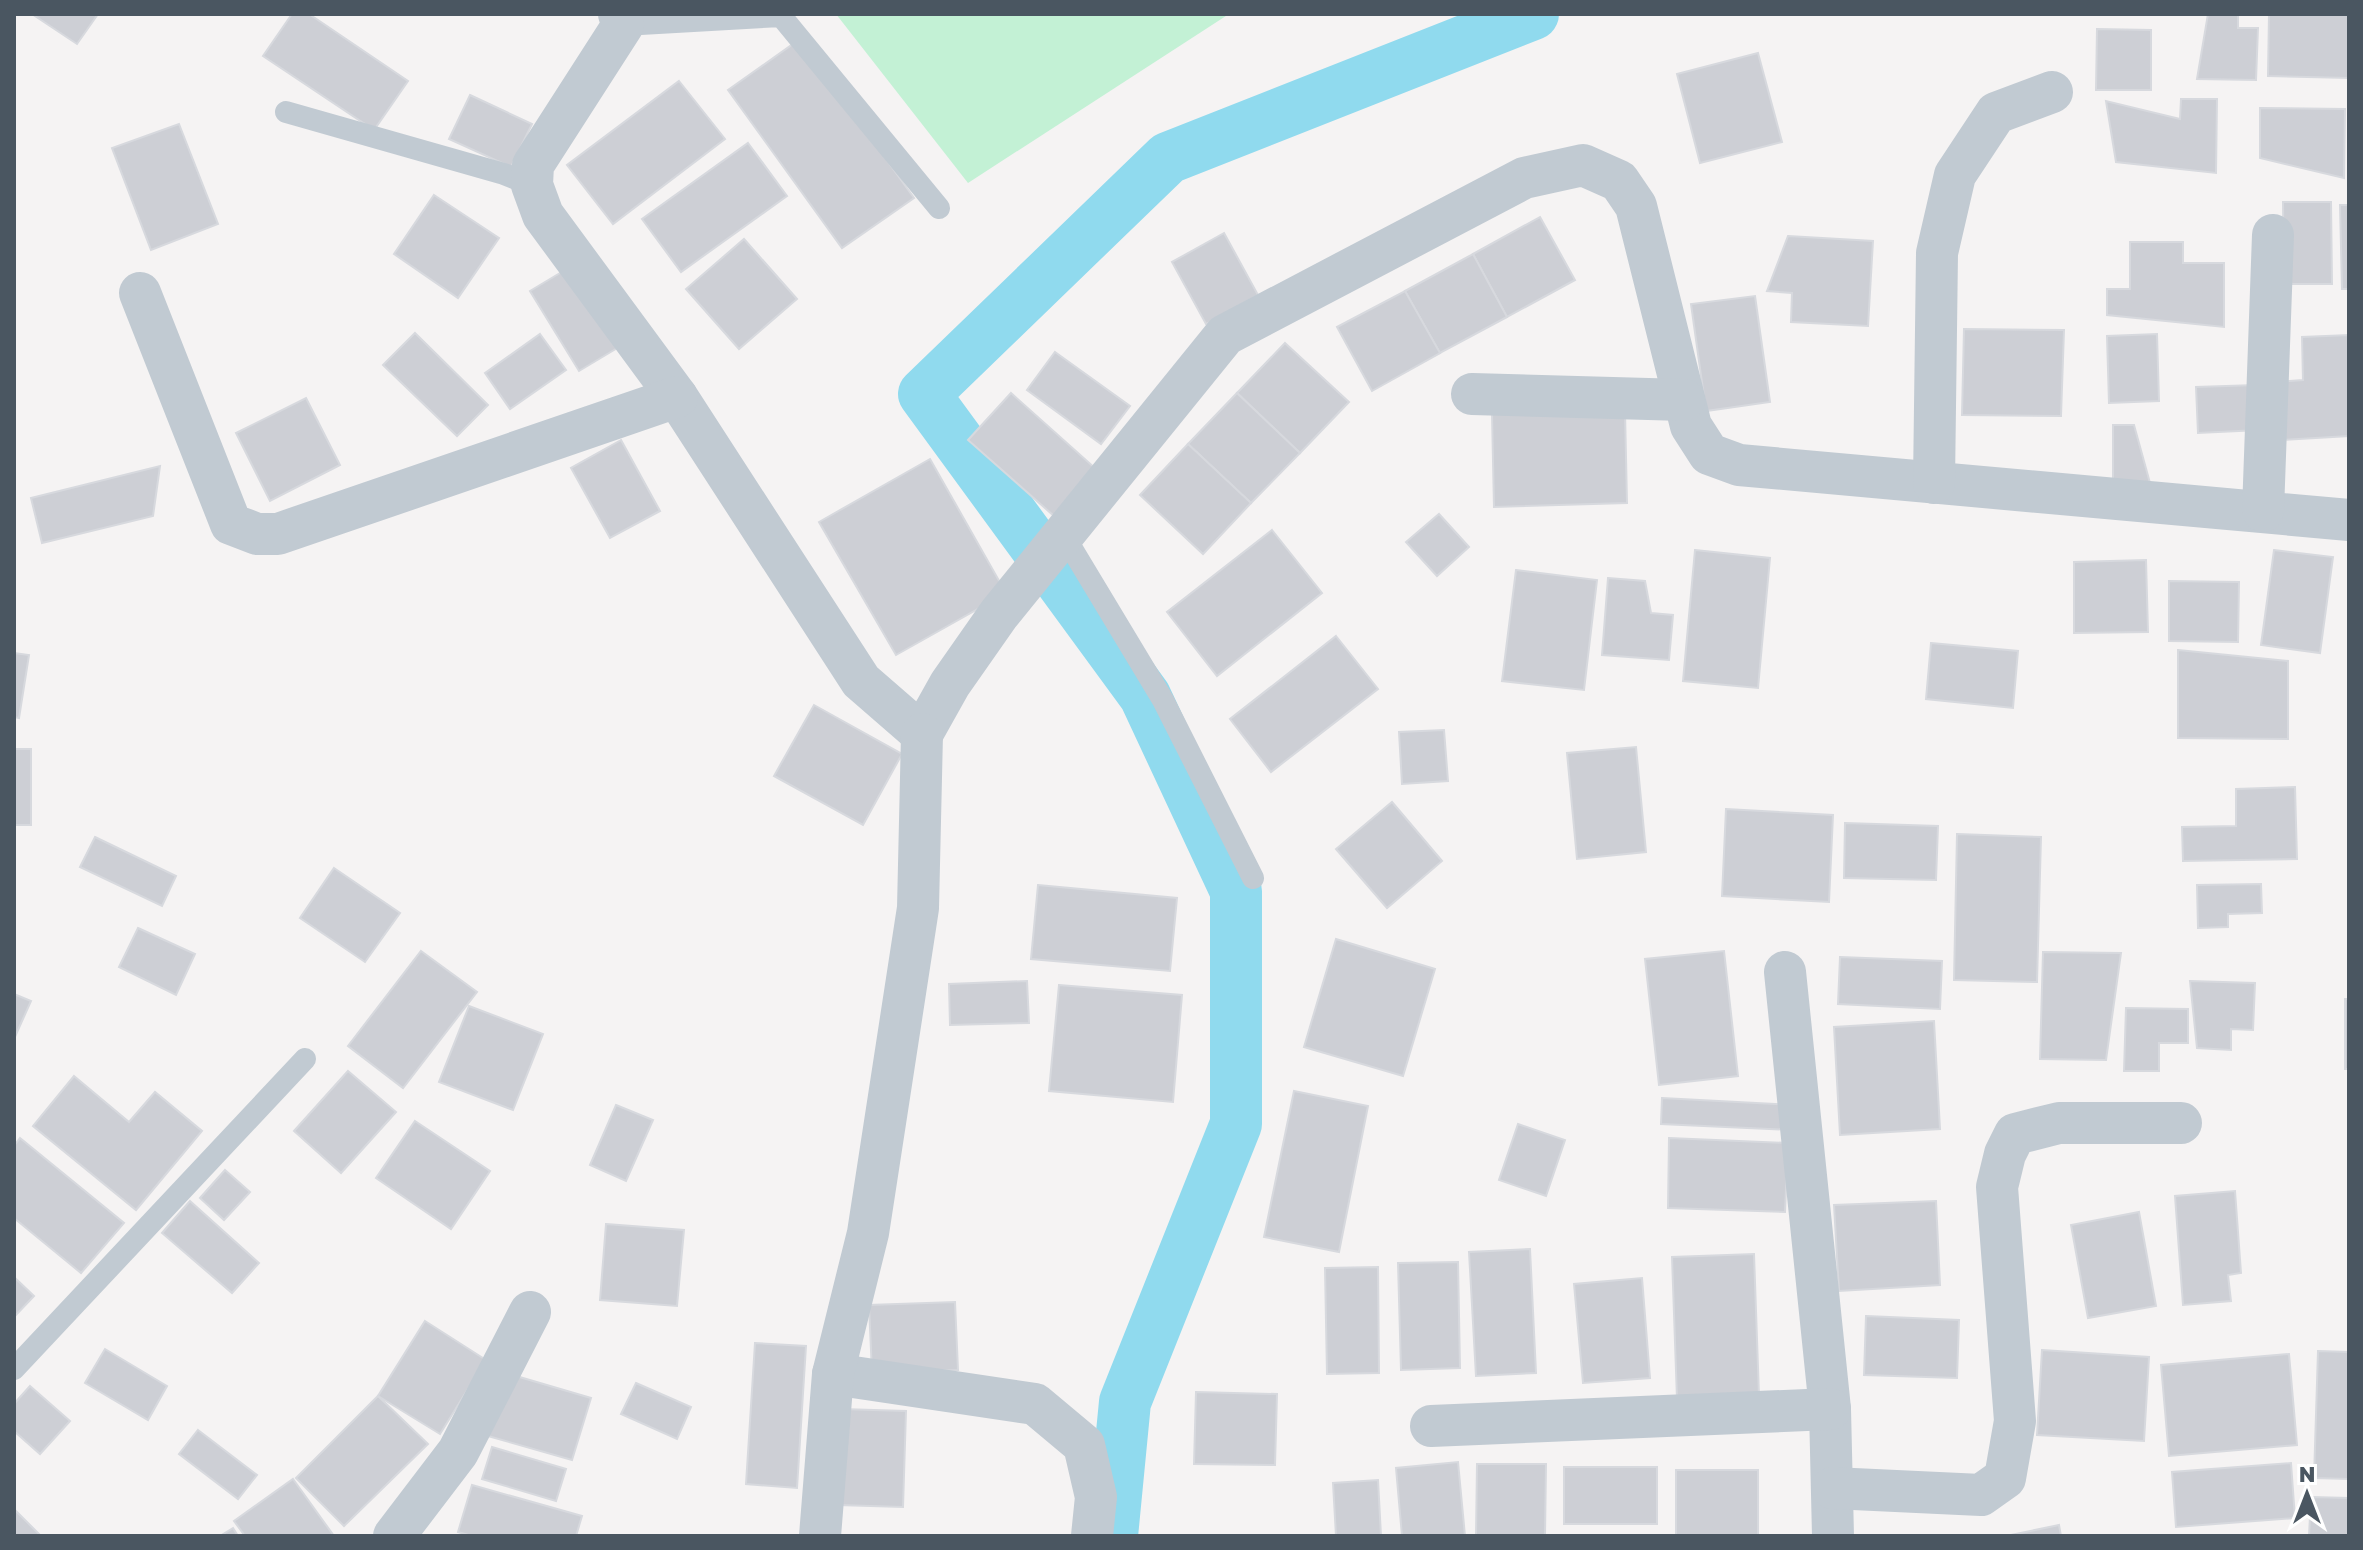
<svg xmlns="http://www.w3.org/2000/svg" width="2363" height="1550" font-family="'Golos Text',sans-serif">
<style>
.green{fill:#c3f1d5}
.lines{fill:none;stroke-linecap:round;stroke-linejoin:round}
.canal{stroke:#90daee;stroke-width:52}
.building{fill:#cdcfd5;stroke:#d7d9de;stroke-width:2}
.lane{stroke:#c1cad2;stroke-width:22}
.street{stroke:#c1cad2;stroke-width:42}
</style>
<rect width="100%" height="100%" fill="#f5f3f3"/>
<!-- green -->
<polygon class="green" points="836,14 1229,14 968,183"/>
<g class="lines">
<!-- canal -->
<polyline class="canal" points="1112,1536 1125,1402 1236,1124 1236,891 1145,696 924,394 1168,158 1533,14"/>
</g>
<!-- building -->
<g class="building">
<polygon points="32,14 98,14 77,44"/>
<polygon points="292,14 309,14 408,81 374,130 263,56"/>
<polygon points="2208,14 2238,14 2238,28 2258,28 2256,80 2197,79"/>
<polygon points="2269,14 2349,14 2349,78 2268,76"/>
<polygon points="2097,29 2151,30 2151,90 2096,90"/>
<polygon points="800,39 914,198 842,248 728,90"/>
<polygon points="1758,53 1782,142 1700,163 1677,74"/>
<polygon points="679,81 725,139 613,224 567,165"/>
<polygon points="470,95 532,124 511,167 449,139"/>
<polygon points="2181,99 2217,99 2216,173 2116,162 2106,101 2180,119"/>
<polygon points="2260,108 2345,109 2344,178 2260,158"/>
<polygon points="179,124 218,224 151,250 112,148"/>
<polygon points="748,143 787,196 681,272 642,219"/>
<polygon points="434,195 499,238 458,298 394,254"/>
<polygon points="2283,202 2331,202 2332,284 2284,284"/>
<polygon points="2340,205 2349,205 2349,289 2342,289"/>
<polygon points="1540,217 1575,280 1507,317 1473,254"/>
<polygon points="1224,233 1258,295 1206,324 1172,262"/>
<polygon points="1788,236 1873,241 1868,326 1791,322 1792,293 1767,291"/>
<polygon points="744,239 797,299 739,349 686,289"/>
<polygon points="2130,242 2183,242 2183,263 2224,263 2224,327 2107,315 2107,289 2130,289"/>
<polygon points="1473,254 1507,317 1440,353 1405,291"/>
<polygon points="575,264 624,344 579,371 530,291"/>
<polygon points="1405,291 1440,353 1372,391 1337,327"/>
<polygon points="1755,296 1770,402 1706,411 1691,304"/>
<polygon points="1964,329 2064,330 2061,416 1962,415"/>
<polygon points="415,333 488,405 457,436 383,365"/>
<polygon points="540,334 566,370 510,409 485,373"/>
<polygon points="2157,334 2159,401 2109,403 2107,336"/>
<polygon points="2349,335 2349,436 2280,440 2278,382 2303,380 2302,337"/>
<polygon points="1285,343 1349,402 1300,453 1237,393"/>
<polygon points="1055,352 1130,406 1101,444 1027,390"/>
<polygon points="2256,385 2259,430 2198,433 2196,387"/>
<polygon points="1011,393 1096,469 1054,516 968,440"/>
<polygon points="1237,393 1300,453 1251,503 1188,444"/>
<polygon points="306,398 340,465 270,501 236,433"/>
<polygon points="1625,411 1627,503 1494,507 1492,414"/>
<polygon points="2113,425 2134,425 2150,483 2113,483"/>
<polygon points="621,440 660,511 610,538 571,468"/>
<polygon points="1188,444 1251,503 1203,554 1140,495"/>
<polygon points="930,459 1006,593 896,655 819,522"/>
<polygon points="160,466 153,516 42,543 31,498"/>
<polygon points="1439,514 1469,547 1437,576 1406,542"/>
<polygon points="1272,530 1322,593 1217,676 1167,612"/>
<polygon points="1695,550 1770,558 1758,688 1683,681"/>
<polygon points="2274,550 2333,557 2320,653 2261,645"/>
<polygon points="2146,560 2148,632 2074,633 2074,562"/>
<polygon points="1516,570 1597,580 1584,690 1502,681"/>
<polygon points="1608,578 1645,581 1651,613 1673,615 1669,660 1602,655"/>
<polygon points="2169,581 2239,582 2238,642 2169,641"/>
<polygon points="1336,636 1378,689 1271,772 1230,719"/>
<polygon points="1931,643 2018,651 2013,708 1926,699"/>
<polygon points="2178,650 2288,661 2288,739 2178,738"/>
<polygon points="14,653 29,655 19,718 14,717"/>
<polygon points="814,705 902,754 863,825 774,776"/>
<polygon points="1444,730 1448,781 1402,784 1399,732"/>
<polygon points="1636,747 1646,852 1577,859 1567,753"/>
<rect x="14" y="749" width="17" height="76"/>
<polygon points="2295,787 2297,859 2183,861 2182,827 2236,826 2236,789"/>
<polygon points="1392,802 1442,861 1387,908 1336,849"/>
<polygon points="1726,809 1833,815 1829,902 1722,896"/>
<polygon points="1845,823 1938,826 1936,880 1844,878"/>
<polygon points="1957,834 2041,837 2037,982 1954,980"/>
<polygon points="95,837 176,876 162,906 80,867"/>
<polygon points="334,868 400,913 365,962 300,918"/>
<polygon points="2261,884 2262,913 2228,914 2228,927 2198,928 2197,885"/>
<polygon points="1038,885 1177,898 1170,971 1031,959"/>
<polygon points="138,928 195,954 176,995 119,967"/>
<polygon points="1336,939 1435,969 1403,1076 1304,1047"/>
<polygon points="421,951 477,992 403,1088 348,1046"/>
<polygon points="1724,951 1738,1076 1659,1085 1645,959"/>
<polygon points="2043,952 2121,953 2106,1060 2040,1059"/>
<polygon points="1840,957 1942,961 1940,1009 1838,1004"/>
<polygon points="1027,981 1029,1023 950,1025 949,984"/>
<polygon points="2190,981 2255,983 2253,1030 2231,1029 2231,1050 2197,1048"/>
<polygon points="1059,985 1182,995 1173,1102 1049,1091"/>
<polygon points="14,994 31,1001 14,1039"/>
<rect x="2345" y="999" width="4" height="70"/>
<polygon points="469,1006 543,1034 513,1110 439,1082"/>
<polygon points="2126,1008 2188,1009 2188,1043 2159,1043 2159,1071 2124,1071"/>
<polygon points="1934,1021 1940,1129 1840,1135 1834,1027"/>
<polygon points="348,1071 396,1112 341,1173 294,1131"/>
<polygon points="74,1076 129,1122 155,1092 202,1131 136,1210 33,1126"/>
<polygon points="1294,1091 1368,1106 1339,1252 1264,1237"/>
<polygon points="1662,1098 1795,1105 1793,1130 1661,1124"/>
<polygon points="616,1105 653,1120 626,1181 590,1165"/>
<polygon points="415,1121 490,1171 451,1229 376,1178"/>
<polygon points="1518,1124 1565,1140 1546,1196 1499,1180"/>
<polygon points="20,1138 124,1223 81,1273 14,1218 14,1146"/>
<polygon points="1669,1138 1788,1143 1785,1212 1668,1208"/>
<polygon points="225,1170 250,1192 224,1220 200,1198"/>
<polygon points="2235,1191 2241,1273 2228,1275 2231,1301 2183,1305 2175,1196"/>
<polygon points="190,1201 259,1263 232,1293 162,1233"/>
<polygon points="1936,1201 1940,1285 1839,1291 1834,1205"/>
<polygon points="2139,1212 2156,1306 2088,1318 2071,1225"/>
<polygon points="606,1224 684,1230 677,1306 600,1300"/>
<polygon points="1530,1249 1536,1373 1476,1376 1469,1252"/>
<polygon points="1754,1254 1759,1396 1677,1399 1672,1257"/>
<polygon points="1458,1262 1460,1368 1401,1370 1398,1263"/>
<polygon points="1378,1267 1379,1373 1327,1374 1325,1268"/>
<polygon points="14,1277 34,1296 14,1317"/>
<polygon points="1642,1278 1650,1378 1583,1383 1574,1284"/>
<polygon points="955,1302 958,1370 872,1373 869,1305"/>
<polygon points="1866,1316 1959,1320 1957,1378 1864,1375"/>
<polygon points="425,1321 486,1360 440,1434 378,1396"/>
<polygon points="755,1343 806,1346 797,1488 746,1484"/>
<polygon points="105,1349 167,1386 148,1420 85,1383"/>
<polygon points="2042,1350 2149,1357 2144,1441 2037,1435"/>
<polygon points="2318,1351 2349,1352 2349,1479 2314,1478"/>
<polygon points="2289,1354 2297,1445 2169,1456 2161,1365"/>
<polygon points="506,1373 591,1398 572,1460 488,1436"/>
<polygon points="636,1383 691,1407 677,1439 621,1414"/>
<polygon points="30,1386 70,1421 40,1454 14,1431 14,1404"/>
<polygon points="1196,1392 1277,1394 1275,1465 1194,1464"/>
<polygon points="378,1396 428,1444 344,1526 296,1478"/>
<polygon points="841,1409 906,1411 903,1507 838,1505"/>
<polygon points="198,1430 257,1475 238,1499 179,1454"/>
<polygon points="492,1447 566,1469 556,1501 482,1479"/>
<polygon points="1458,1462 1465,1536 1402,1536 1396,1468"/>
<polygon points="2291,1463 2295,1518 2176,1527 2172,1472"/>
<polygon points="1477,1464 1546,1464 1545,1536 1476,1536"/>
<rect x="1564" y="1467" width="93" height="57"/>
<rect x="1676" y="1470" width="82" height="66"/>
<polygon points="293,1479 334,1536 245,1536 234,1521"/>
<polygon points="1378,1480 1381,1536 1336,1536 1333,1483"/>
<polygon points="472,1485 582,1516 576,1536 472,1536 458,1532"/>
<polygon points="2311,1497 2349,1498 2349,1536 2309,1536"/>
<polygon points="14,1509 41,1536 14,1536"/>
<polygon points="2059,1525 2061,1536 2006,1536"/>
<polygon points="233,1528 238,1536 220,1536"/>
</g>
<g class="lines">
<!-- lane -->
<g class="lane">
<polyline points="623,25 781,16 939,208"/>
<polyline points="286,112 504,174 532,185"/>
<polyline points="1063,534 1163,700 1253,878"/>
<polyline points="14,1369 305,1059"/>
</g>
<!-- street -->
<g class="street">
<polyline points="619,14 623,25 533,165 532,185 543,215 677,397 861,681 922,734 950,684 999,614 1225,335 1524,178 1583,165 1619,181 1636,206 1691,426 1709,454 1739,465 2349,520"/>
<polyline points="140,293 231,524 257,534 278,534 677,397"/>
<polyline points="1472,394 1684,400"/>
<polyline points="1934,483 1937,253 1955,175 1996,113 2052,92"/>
<polyline points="2263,511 2273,235"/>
<polyline points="1785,972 1830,1409 1833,1536"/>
<polyline points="833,1374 1035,1404 1084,1445 1096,1497 1092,1536"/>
<polyline points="1431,1426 1830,1409"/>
<polyline points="1832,1488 1981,1495 2005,1478 2015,1421 1997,1187 2005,1154 2015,1134 2059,1123 2181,1123"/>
<polyline points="394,1536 458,1452 530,1312"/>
<polyline points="820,1536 833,1374 868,1233 918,908 922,734"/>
</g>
</g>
<!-- border -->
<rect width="2363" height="1550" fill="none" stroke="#4a5661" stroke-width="32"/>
<!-- north arrow -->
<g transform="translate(2307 1494)" stroke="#ffffff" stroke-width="6" paint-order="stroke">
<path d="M0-6L14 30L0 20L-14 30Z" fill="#4a5661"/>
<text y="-12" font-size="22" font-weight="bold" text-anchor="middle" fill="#4a5661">N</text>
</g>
</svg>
